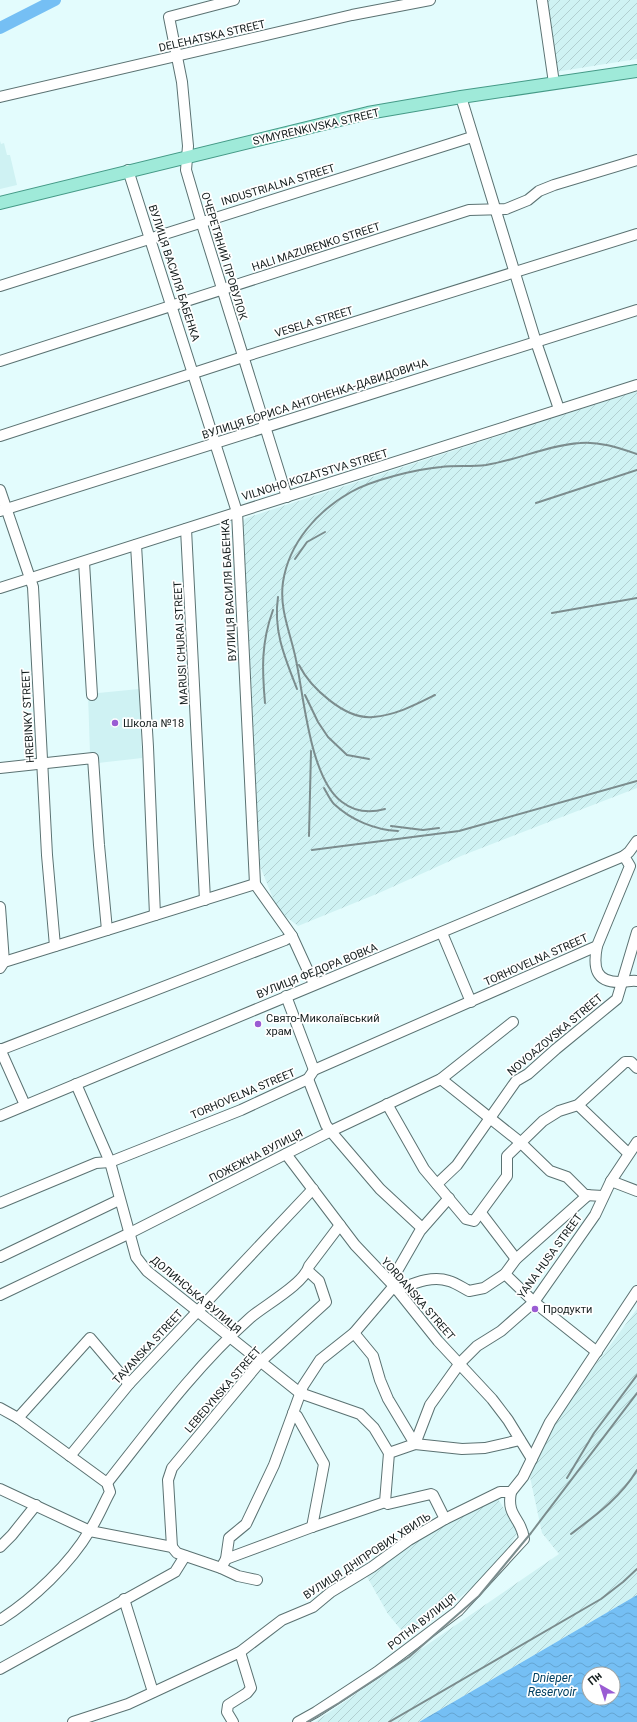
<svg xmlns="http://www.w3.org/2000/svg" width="637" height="1722" font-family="Roboto,sans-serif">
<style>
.built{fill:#cff2f3}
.industrial{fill:url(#industrial-furrows)}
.water{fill:url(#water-waves);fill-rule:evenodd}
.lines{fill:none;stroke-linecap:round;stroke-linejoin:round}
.river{stroke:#75bff4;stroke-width:12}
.minor-casing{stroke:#5b7272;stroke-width:12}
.major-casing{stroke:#459a87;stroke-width:14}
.minor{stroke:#fff;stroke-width:10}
.major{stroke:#9fead9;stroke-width:12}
.rail{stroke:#7b8c8d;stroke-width:2}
.poi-dot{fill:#9a5cd3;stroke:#fff;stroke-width:1.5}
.labels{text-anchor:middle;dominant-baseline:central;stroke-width:3.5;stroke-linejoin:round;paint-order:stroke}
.street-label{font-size:11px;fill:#151e1e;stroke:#fff}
.poi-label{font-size:11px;fill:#151e1e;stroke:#fff;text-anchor:start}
.water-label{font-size:12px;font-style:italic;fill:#024163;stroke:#fff}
</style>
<defs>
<pattern id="industrial-furrows" width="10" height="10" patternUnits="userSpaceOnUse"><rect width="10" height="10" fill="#cff2f3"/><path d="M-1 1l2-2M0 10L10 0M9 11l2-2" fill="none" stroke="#b1cfd0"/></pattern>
<pattern id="water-waves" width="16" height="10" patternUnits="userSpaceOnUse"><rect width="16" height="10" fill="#75bff4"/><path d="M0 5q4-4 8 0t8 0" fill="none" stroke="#64a4d1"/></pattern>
</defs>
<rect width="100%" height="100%" fill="#e3fcfd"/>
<!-- built -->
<g class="built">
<polygon points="0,141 1,144 4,143 7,155 10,155 17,185 0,189"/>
<polygon points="139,689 142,758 98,763 97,754 90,754 88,694"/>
</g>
<!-- industrial -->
<g class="industrial">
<polygon points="545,0 637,0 637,59 555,72"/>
<polygon points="637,391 637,788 461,856 379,893 298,926 285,916 274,901 260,866 243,521 246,518"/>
<polygon points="637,1309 637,1595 419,1722 315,1722 559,1554 542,1533 530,1477 551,1425"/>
<polygon points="497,1497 518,1532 502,1558 491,1571 426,1626 402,1631 388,1614 366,1575 414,1539"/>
</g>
<!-- water -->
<path class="water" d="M637 1595V1722H419ZM589 1674H613V1698H589Z"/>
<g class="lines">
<!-- river -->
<polyline class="river" points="0,28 55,0"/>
<!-- minor casing -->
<g class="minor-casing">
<g id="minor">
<polyline points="234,0 169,17 182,82 188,146 186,170 201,221 287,497"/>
<polyline points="542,0 554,83"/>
<polyline points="0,97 352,15 430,0"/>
<polyline points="461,97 536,342 559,409"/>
<polyline points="128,170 237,512 255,884 292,936 314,984"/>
<polyline points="0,286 472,137"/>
<polyline points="0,361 469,210 506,209 528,200 539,191 554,185 637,160"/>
<polyline points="0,436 243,357 637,234"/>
<polyline points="0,490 33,587 47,855 55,946"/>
<polyline points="0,511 637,310"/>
<polyline points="186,529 205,900"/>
<polyline points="136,545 148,747 155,915"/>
<polyline points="84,562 92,695"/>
<polyline points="0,588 637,385"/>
<polyline points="0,768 93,758 99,845 107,930"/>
<polyline points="0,907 4,962"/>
<polyline points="442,933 471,1002"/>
<path d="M597 946C593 967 595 983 621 982 627 982 631 980 637 981"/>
<polyline points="0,968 4,962 255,884"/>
<polyline points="286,996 314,1070"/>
<polyline points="0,1049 25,1105"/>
<polyline points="0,1050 285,940 292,936"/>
<polyline points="308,1079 326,1125 333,1134 380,1189 422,1228"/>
<polyline points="441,1079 520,1142 550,1171 567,1177 585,1195 603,1196"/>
<polyline points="76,1084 110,1162 136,1257 147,1271 300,1393 360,1414 374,1428 389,1453"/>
<polyline points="387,1104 424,1169 466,1219 474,1221 507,1176 507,1156 543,1121 559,1111 578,1105 625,1062 631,1062 637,1068"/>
<polyline points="578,1105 628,1153"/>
<path d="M0 1116C208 1030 416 943 624 856L629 852 637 841"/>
<polyline points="286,1154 355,1245 394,1286 438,1341 492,1399 508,1420 532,1459"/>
<polyline points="611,1181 637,1191"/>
<polyline points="437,1184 457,1165 516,1081 528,1074 556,1049 617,999 637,932"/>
<polyline points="0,1203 96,1163 110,1162 241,1110 308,1079 314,1070 597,946 630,866 624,856"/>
<polyline points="481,1213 516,1259"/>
<polyline points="0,1257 119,1200"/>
<polyline points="505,1274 534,1302 597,1352"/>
<path d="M397 1290C413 1284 431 1275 449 1281 456 1283 463 1288 469 1291L484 1288 505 1274 516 1259 588 1195"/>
<polyline points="0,1295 128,1234 331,1131 441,1079 513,1022"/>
<polyline points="354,1333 373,1356 380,1380 388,1399 415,1444 462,1449 485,1448 520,1440"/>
<path d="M0 1408 18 1418 107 1483 110 1492C103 1505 98 1518 90 1530 70 1564 33 1599 0 1620"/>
<polyline points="293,1413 297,1416 324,1464 312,1527"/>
<polyline points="18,1418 90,1338 129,1384"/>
<polyline points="70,1456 129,1384 313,1189"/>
<path d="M107 1483C152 1426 196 1366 250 1318 265 1305 304 1284 309 1266L340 1225"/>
<polyline points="0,1489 90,1531 172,1547 177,1553 221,1568 238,1576 257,1580"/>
<polyline points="385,1502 388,1504 431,1494 433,1495 445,1519"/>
<polyline points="0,1547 12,1535 36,1505"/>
<polyline points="172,1547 168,1480 172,1468 260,1362 326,1302 319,1281 308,1271"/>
<polyline points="226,1559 312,1527 385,1502 389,1453 415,1444 430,1405 460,1363 477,1346 501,1331 534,1302 595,1215 611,1181 637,1142"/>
<polyline points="221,1568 226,1559 229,1538 246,1524 274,1465 303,1386 320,1360 354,1333 394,1286 393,1278 420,1231 449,1198"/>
<polyline points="124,1599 153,1692"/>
<polyline points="0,1669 175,1572 185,1556"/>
<polyline points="73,1722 128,1704 240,1652 282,1620 313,1607 331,1592 372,1567 409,1540 445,1519 500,1492 511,1492 523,1477 550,1422 637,1291"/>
<polyline points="233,1722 227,1712 228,1705 247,1693 251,1688 240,1652"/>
<path d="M298 1722 316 1712 377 1672 458 1611 524 1539C522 1518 506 1517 511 1492"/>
</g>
</g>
<!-- major casing -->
<g class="major-casing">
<polyline id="major" points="0,203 368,113 461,97 637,71"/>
</g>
<!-- minor -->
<use href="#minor" class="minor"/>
<!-- major -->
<use href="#major" class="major"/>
<!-- rail -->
<g class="rail">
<polyline points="536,503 637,470"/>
<polyline points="295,559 307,542 325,532"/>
<path d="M278 597C273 631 285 658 297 689"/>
<polyline points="552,613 637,598"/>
<path d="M299 665C310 687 345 720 373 717 396 715 415 705 435 695"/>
<polyline points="305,695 318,722 328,737 347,755 369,759"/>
<path d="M265 703C262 669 261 643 273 610"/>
<path d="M324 788C327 793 330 800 334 804 351 820 375 830 398 831"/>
<path d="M385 809C371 813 355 812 342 802 310 779 304 697 296 660 291 634 279 610 283 582 289 543 317 511 351 492 372 480 417 469 441 467 456 465 471 467 486 465 518 460 548 445 580 443 599 441 619 448 637 454"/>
<polyline points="391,826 423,830 439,828"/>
<polyline points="309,836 311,751"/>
<polyline points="312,850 459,831 637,781"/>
<polyline points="567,1478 594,1433 637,1375"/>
<path d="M571 1534C596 1515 621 1497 637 1470"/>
<polyline points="307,1722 339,1703 409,1657 479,1596 531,1533 637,1393"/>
<polyline points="389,1722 601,1599 623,1582 637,1569"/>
</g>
</g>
<!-- markers -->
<g class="poi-dot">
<circle cx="115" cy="723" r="4"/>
<circle cx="258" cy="1024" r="4"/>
<circle cx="535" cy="1309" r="4"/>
</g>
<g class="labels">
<!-- street labels -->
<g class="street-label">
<text transform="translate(212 36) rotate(-13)">DELEHATSKA STREET</text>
<text transform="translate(316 127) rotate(-13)">SYMYRENKIVSKA STREET</text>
<text transform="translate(278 185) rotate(-17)">INDUSTRIALNA STREET</text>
<text transform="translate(316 247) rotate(-18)">HALI MAZURENKO STREET</text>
<text transform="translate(224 256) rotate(73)">ОЧЕРЕТЯНИЙ ПРОВУЛОК</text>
<text transform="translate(174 273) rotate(72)">ВУЛИЦЯ ВАСИЛЯ БАБЕНКА</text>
<text transform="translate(314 322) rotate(-17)">VESELA STREET</text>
<text transform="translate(315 399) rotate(-18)">ВУЛИЦЯ БОРИСА АНТОНЕНКА-ДАВИДОВИЧА</text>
<text transform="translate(315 475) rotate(-17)">VILNOHO KOZATSTVA STREET</text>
<text transform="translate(229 590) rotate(-93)">ВУЛИЦЯ ВАСИЛЯ БАБЕНКА</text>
<text transform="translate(181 643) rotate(-93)">MARUSI CHURAI STREET</text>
<text transform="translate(28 716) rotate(-93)">HREBINKY STREET</text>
<text transform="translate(536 960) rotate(-24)">TORHOVELNA STREET</text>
<text transform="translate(317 971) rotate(-22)">ВУЛИЦЯ ФЕДОРА ВОВКА</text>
<text transform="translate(555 1035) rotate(-40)">NOVOAZOVSKA STREET</text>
<text transform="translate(243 1094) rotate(-23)">TORHOVELNA STREET</text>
<text transform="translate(256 1156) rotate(-27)">ПОЖЕЖНА ВУЛИЦЯ</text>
<text transform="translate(550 1256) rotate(-54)">YANA HUSA STREET</text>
<text transform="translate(196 1295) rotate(40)">ДОЛИНСЬКА ВУЛИЦЯ</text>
<text transform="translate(418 1299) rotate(49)">YORDANSKA STREET</text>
<text transform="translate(148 1347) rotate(-47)">TAVANSKA STREET</text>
<text transform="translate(223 1390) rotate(-49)">LEBEDYNSKA STREET</text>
<text transform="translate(367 1556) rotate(-33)">ВУЛИЦЯ ДНІПРОВИХ ХВИЛЬ</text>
<text transform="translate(422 1622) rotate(-38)">РОТНА ВУЛИЦЯ</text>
</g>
<!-- poi labels -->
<g class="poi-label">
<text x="123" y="723">Школа №18</text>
<text x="266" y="1018">Свято-Миколаївський<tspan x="266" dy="13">храм</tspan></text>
<text x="543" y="1309">Продукти</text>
</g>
<!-- water labels -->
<g class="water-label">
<text x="552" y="1678">Dnieper<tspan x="552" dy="14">Reservoir</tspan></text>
</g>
</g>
<!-- north arrow -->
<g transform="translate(601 1686) rotate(321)"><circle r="19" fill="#ffffff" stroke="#a1a5a5"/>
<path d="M0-3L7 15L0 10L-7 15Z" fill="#9a5cd3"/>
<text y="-6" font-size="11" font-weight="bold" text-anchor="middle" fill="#151e1e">Пн</text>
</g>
</svg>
